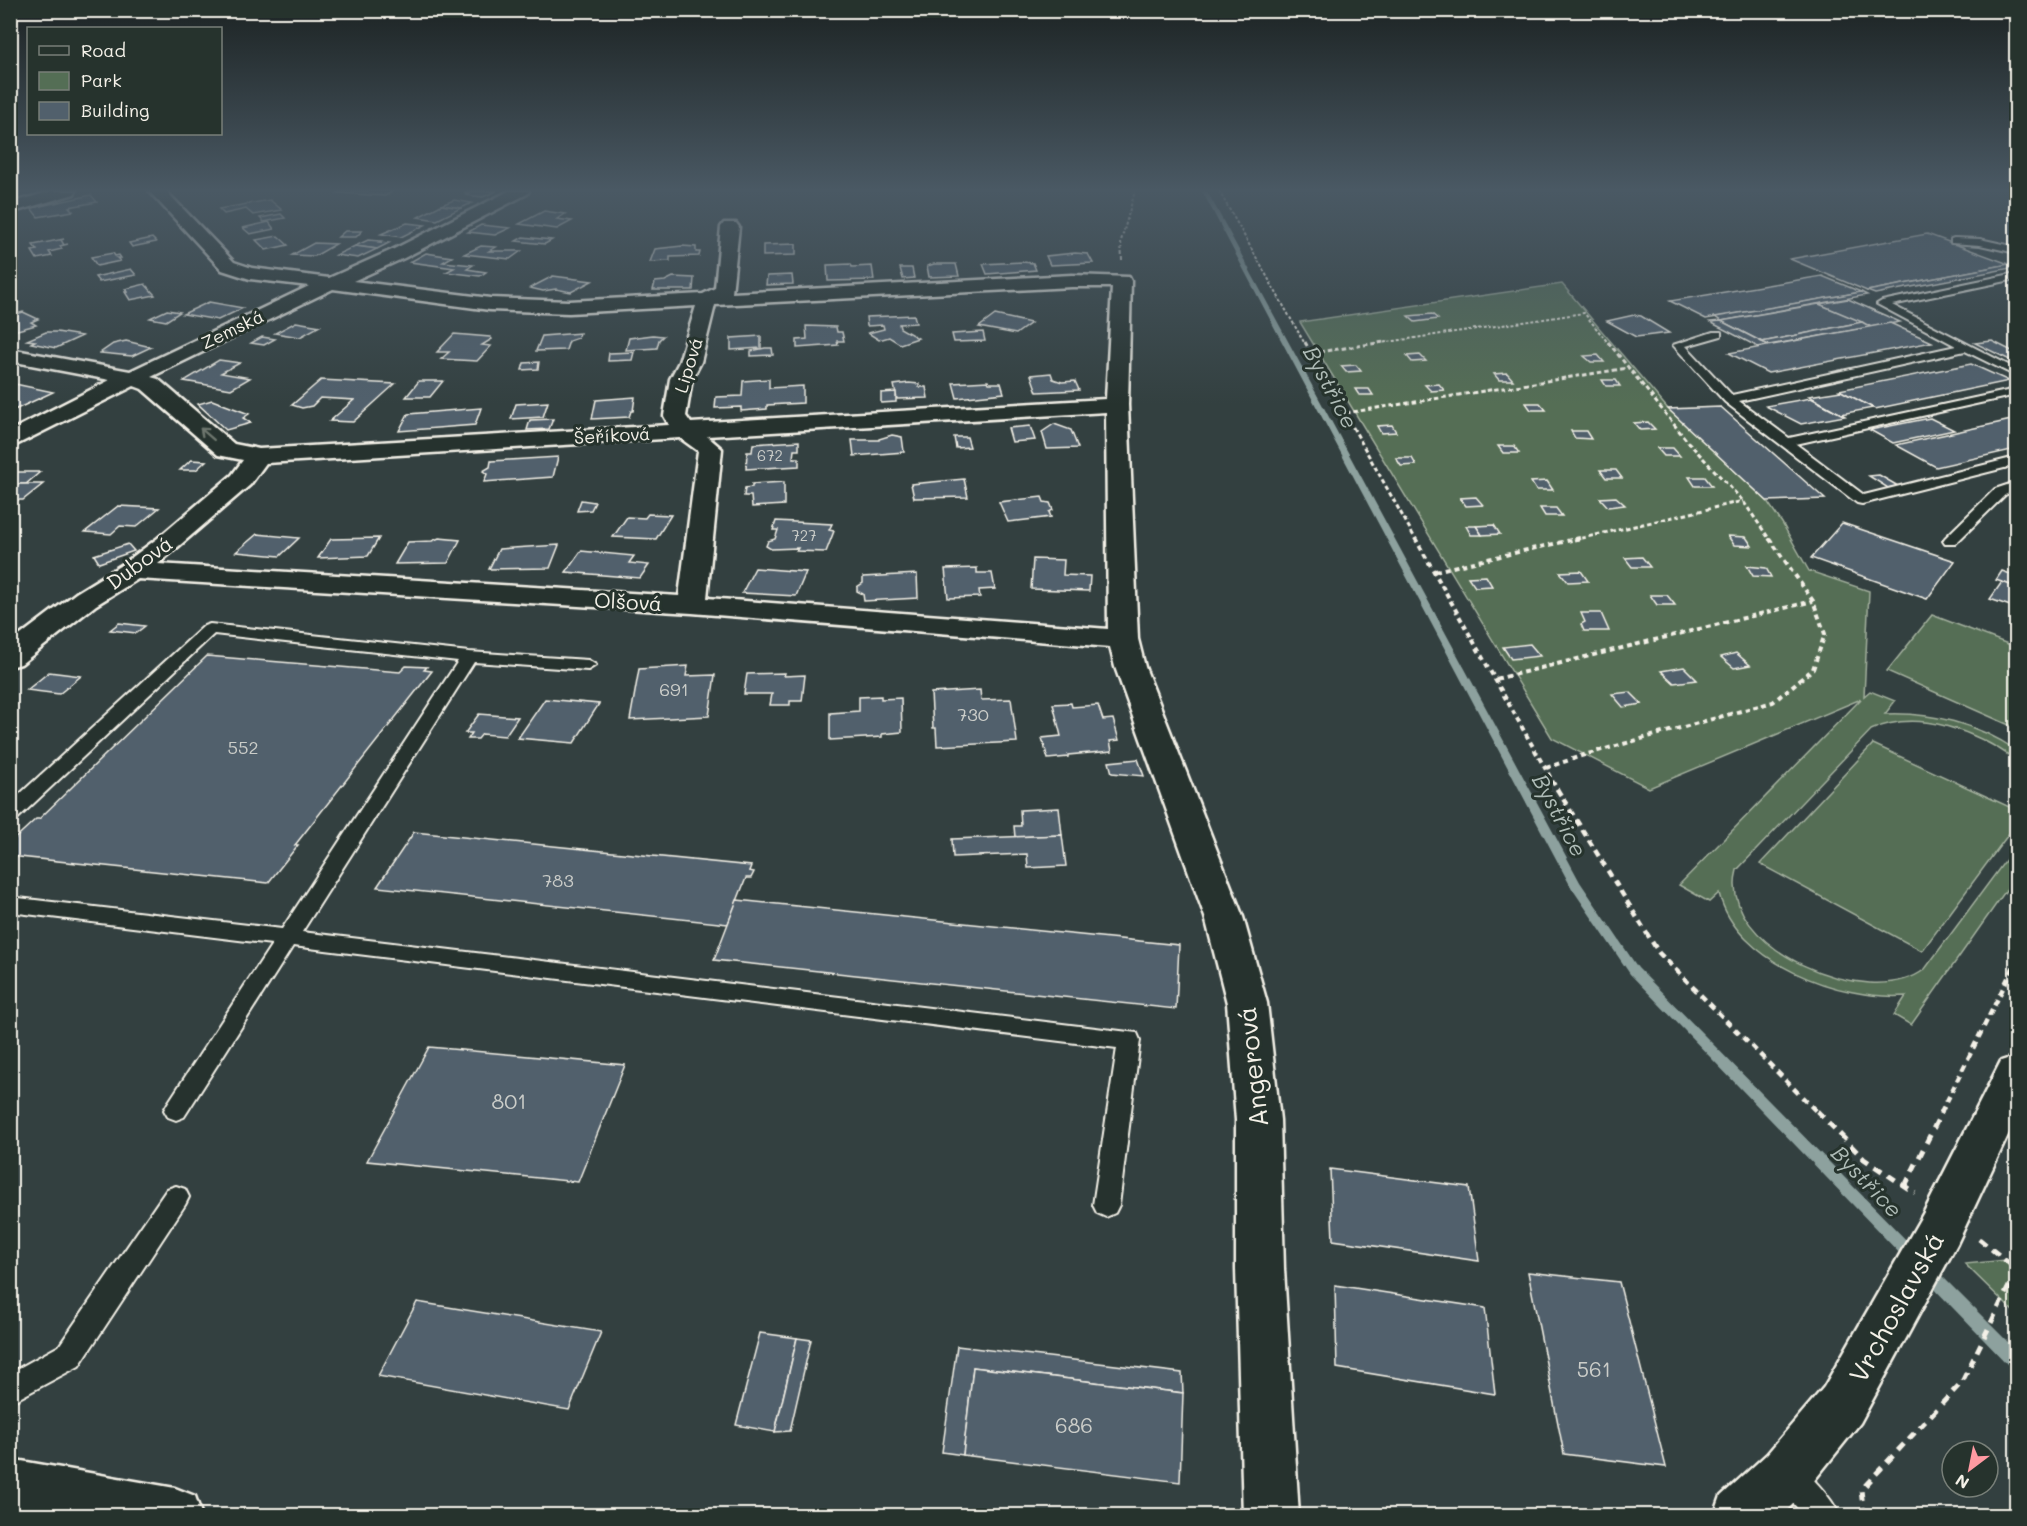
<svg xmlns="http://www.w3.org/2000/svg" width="2027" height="1526" font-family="Mali,sans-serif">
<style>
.green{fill:#546e55;stroke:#a4b09e;stroke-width:1.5}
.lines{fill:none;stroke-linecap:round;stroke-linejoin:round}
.stream{fill:#8da19e;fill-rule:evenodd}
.building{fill:#51606c;stroke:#f4f1e8;stroke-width:1.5}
.service-casing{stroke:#f4f1e8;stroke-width:4}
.minor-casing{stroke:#f4f1e8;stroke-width:5}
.tertiary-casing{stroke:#f4f1e8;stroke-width:5}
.path-far4{stroke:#f4f1e8;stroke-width:2;stroke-dasharray:3 2;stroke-linecap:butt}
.path-far3{stroke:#f4f1e8;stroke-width:3;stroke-dasharray:4.5 3;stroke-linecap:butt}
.path-far2{stroke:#f4f1e8;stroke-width:4;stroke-dasharray:5 4;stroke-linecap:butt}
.path-far1{stroke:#f4f1e8;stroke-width:4.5;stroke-dasharray:7 5;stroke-linecap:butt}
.path{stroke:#f4f1e8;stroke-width:5;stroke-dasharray:9 7;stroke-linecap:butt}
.service{fill:#26332d;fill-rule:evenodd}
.minor{fill:#26332d;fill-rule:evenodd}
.tertiary{fill:#26332d;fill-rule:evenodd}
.oneway{stroke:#6e766e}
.labels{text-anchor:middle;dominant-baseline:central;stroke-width:6;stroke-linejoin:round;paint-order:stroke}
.far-number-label{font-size:15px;fill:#cbcdc9}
.far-street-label{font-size:18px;fill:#f4f1e8;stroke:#26332d}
.number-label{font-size:18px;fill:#cbcdc9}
.street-label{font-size:21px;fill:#f4f1e8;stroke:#26332d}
.near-number-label{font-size:21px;fill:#cbcdc9}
.water-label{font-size:22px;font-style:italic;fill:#afbcb7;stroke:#26332d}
.near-street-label{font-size:26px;fill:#f4f1e8;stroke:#26332d}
</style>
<rect width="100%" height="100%" fill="#334040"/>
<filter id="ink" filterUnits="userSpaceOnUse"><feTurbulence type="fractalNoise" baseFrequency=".0167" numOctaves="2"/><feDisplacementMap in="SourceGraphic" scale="12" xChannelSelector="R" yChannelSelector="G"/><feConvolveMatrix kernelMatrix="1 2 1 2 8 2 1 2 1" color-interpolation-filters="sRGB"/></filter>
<g filter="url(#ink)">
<!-- green -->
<g class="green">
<path d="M1562 284 1668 409 1767 501 1782 523 1809 571 1869 591 1864 696 1870 691 1895 701 1885 714C1931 712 1978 724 2016 750V760C1977 732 1918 708 1871 730L1737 870C1716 947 1870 1013 1925 969L2016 846V876L1911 1025 1894 1015 1906 996C1841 1001 1736 963 1719 893L1709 902 1679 885 1861 699 1649 788 1552 738 1300 322Z"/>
<polygon points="1932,615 2016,647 2016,728 1887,671"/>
<polygon points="1873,744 2016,810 2016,824 1922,951 1760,864"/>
<polygon points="2016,1259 2016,1314 1965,1264"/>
</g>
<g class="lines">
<!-- stream -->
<g class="stream">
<polygon points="1202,191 1207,191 1580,882 1638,968 1918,1252 1921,1257 1918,1262 1913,1264 1908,1262 1630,974 1571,887"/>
<polygon points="1928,1265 1933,1267 2016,1350 2016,1369 2010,1367 1923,1277 1920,1272 1923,1267"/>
</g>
</g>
<!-- building -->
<g class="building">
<polygon points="342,191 393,191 385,196 338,193"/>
<polygon points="467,191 497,191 483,197 465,195 471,193 465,192"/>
<polygon points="91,195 97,202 69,207 73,211 38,217 31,208"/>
<polygon points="270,200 282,210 253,215 246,209 224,214 219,209"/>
<polygon points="454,200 472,203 461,208 441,205"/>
<polygon points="441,205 461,208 437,220 418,217"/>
<polygon points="544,211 565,214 557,219 572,221 557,229 519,224"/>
<polygon points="281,214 285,218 264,222 260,218"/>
<polygon points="269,222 274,229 250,234 243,228"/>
<polygon points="407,223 425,225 401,237 381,234"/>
<polygon points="481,225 510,228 495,235 468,232"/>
<polygon points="345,231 362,231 356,237 338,237"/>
<polygon points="1927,234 2009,264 1867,291 1790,259"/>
<polygon points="278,236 288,245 266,250 256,240"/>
<polygon points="523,237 552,240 545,244 516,241"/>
<polygon points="152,238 156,242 132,247 129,243"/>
<polygon points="64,239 61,240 64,245 68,244 60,246 62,249 49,252 52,256 37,259 32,251 37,250 33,245"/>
<polygon points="368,240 381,241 379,242 389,243 377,249 355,246"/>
<polygon points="314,243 336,244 315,256 292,255"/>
<polygon points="796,244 796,255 763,256 763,245"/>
<polygon points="355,246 377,249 358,258 336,255"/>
<polygon points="481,246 496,247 489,251 521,251 510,259 464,254"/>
<polygon points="682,246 696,247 696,252 700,252 699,256 670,257 670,261 650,262 655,249"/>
<polygon points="113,253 115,256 119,255 121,258 117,258 120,261 97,266 91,257"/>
<polygon points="426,253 452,257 443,262 473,265 467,269 486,272 480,276 446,272 454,268 410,262"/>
<polygon points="1075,253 1088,254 1093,263 1050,265 1046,256"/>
<polygon points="1022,262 1033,263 1036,270 987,274 983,264"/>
<polygon points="851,264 852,267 872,266 874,280 828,281 827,265"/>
<polygon points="934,264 956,264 959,276 929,277 927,266"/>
<polygon points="2009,264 2016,267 1875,294 1867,291"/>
<polygon points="900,268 912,268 914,278 903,279"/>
<polygon points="131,269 136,275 99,282 95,277"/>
<polygon points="792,275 793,284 766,285 767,276"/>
<polygon points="553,276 592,281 571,292 556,289 543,291 530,288"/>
<polygon points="1822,276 1861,292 1706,319 1670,301"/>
<polygon points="673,277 694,278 693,290 653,290 655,282 665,281"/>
<polygon points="145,284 155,295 130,300 125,292 127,292 125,289"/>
<polygon points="1861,292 1867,295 1721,321 1715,317"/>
<polygon points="1848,299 1900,322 1871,327 1819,304"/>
<polygon points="209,302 243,308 218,320 183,314"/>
<polygon points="1819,304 1862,322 1762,342 1721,321"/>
<polygon points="167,310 180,312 166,321 150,318"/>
<polygon points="23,312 38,319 31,322 36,325 10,332 10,316"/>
<polygon points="1432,314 1438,319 1415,322 1408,316"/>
<polygon points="914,315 916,323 899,324 900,328 918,338 900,344 889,337 879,340 868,333 884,329 883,325 867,326 866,317"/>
<polygon points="995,315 1031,323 1016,334 979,327"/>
<polygon points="1634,315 1641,316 1669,333 1636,337 1607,321"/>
<polygon points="1721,321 1762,342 1769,345 1758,347 1710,322"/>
<polygon points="296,322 320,326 300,337 275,333"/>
<polygon points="1862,322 1871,327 1769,345 1762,342"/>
<polygon points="1890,323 1932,342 1768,373 1729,353"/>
<polygon points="806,326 836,327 837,332 842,332 844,341 837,341 838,345 797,348 797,340 807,339"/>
<polygon points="46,332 57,332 82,336 56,348 31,343 35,341 27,340"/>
<polygon points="983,332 985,341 954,342 952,334"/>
<polygon points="580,333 578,338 569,341 566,350 536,351 542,336"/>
<polygon points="454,334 490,337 492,339 482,345 491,346 477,361 441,359 449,352 437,352"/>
<polygon points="653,335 663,336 659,340 657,348 626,350 629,338"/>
<polygon points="761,336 761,348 731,350 731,338"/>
<polygon points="262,337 275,339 264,345 251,343"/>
<polygon points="126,341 151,347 132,356 100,353 113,344"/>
<polygon points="1992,341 2016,353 2016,363 1975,343"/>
<polygon points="765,348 772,348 773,355 751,356 751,351"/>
<polygon points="634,352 632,360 608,361 609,353"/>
<polygon points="1420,355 1426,361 1412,362 1407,356"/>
<polygon points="1598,355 1604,362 1591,362 1584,356"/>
<polygon points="219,360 240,363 221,373 250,378 231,389 184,381"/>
<polygon points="539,362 538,369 522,370 524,363"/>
<polygon points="1971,364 2009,381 1875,409 1839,390"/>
<polygon points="1356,365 1361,371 1346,372 1341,366"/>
<polygon points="1051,373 1053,379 1062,382 1075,381 1079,390 1037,392 1031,375"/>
<polygon points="1507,373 1513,380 1499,380 1494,374"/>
<polygon points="769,379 769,388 803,386 803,403 767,405 767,409 741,411 741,407 715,408 716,397 742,396 743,381"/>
<polygon points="321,380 395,384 353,422 330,421 354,400 320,398 312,406 302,408 292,405"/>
<polygon points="1602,380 1616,380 1620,386 1606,386"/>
<polygon points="419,381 443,381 430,397 406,397"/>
<polygon points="988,381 989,383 1001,383 1004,393 957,398 953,383"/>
<polygon points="909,383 919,384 919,387 926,387 928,398 897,399 894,385"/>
<polygon points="15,384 53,392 10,412 10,386"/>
<polygon points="1439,384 1444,390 1431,391 1425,385"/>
<polygon points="1355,389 1369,389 1373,395 1359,395"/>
<polygon points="1841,391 1873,408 1841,414 1809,396"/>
<polygon points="896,392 896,402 881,403 881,393"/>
<polygon points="635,397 633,411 631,411 629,417 592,419 596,400"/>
<polygon points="1811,398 1845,416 1801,424 1766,406"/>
<polygon points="212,400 249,414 243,418 251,423 226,430 198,404"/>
<polygon points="548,402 543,417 511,419 516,404"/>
<polygon points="1526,403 1540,403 1546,410 1531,410"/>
<polygon points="1721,407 1825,499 1767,501 1668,409"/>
<polygon points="481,408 475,425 399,431 408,414"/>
<polygon points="1930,418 1954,430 1893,443 1870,430"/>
<polygon points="553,419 549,429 527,430 530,420"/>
<polygon points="2016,419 2016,449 1936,467 1896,445"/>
<polygon points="1648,422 1655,429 1640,430 1634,423"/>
<polygon points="1054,424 1071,430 1078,448 1047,449 1042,432"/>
<polygon points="1392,425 1396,432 1381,433 1377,426"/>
<polygon points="1030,426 1035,440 1012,442 1008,428"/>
<polygon points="1571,431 1586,431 1591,439 1575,438"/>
<polygon points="892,435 902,437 904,452 854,456 852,440 879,440 879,439"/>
<polygon points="954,437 967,437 970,447 956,448"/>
<polygon points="799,441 799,450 794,450 793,458 799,458 799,466 746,469 747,452 752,452 753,444"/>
<polygon points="1498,446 1514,446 1519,453 1503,453"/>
<polygon points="1657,448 1673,448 1680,456 1664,456"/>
<polygon points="558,457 553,477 484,482 487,474 483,471 490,467 491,461"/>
<polygon points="1396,458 1412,458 1416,465 1401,466"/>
<polygon points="191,460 206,461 196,470 180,470"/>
<polygon points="1600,470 1616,470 1622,478 1606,478"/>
<polygon points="14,472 40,472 26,484 10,484 10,475"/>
<polygon points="1879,475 1898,486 1888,488 1869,476"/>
<polygon points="1689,477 1705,477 1712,486 1695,486"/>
<polygon points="964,479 968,497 914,498 911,484"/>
<polygon points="1547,481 1553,490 1536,490 1531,482"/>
<polygon points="784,482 784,505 752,507 751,496 744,496 745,488 752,487 752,484"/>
<polygon points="10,484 43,484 23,500 10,500"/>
<polygon points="1042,497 1044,502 1050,503 1053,510 1049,512 1051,517 1008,522 999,502"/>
<polygon points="1476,497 1483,505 1466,506 1460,498"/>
<polygon points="1616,497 1625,505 1608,507 1600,498"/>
<polygon points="581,500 595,502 591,510 577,511"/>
<polygon points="118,506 159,508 136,527 120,526 111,534 85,532"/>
<polygon points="1540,508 1556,508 1562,516 1545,516"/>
<polygon points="648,514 671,515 656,539 613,537 627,517 645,518"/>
<polygon points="776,521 832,524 829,530 834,531 826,552 796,551 798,548 771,549 766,546 768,541 775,539 778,530 773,530"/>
<polygon points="1842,523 1955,561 1927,599 1811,558"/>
<polygon points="1494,525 1500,534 1482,535 1476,526"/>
<polygon points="1466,526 1476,526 1482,535 1471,535"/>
<polygon points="257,534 299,538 280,556 236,552"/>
<polygon points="1728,536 1746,537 1752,546 1734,545"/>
<polygon points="379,538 368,556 318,558 331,539"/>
<polygon points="439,538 460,540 448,563 395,564 408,542 432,541"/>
<polygon points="128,544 134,551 99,563 94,555"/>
<polygon points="559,545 550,568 489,569 499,549"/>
<polygon points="581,551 634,556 629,563 649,565 640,578 566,572"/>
<polygon points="1642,557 1650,567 1632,567 1625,558"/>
<polygon points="1033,559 1064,560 1063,575 1090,576 1089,591 1031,589"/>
<polygon points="1747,566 1766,568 1771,577 1753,576"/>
<polygon points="755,568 806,572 796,596 742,593"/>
<polygon points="977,568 977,573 992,573 995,589 979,590 980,597 948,598 945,569"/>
<polygon points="1581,571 1588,581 1568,582 1560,572"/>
<polygon points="2002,571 2016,576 2016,587 1996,580"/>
<polygon points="917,574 918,598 864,601 863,594 857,591 857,587 863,583 863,577"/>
<polygon points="1486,576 1492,586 1475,587 1468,577"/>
<polygon points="2002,582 2016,587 2016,608 1990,599"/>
<polygon points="1650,595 1667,595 1675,605 1657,605"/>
<polygon points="1581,613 1601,613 1609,631 1584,631 1581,624 1585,622"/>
<polygon points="119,623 145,626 136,633 110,630"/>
<polygon points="1530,644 1540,656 1511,659 1503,647"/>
<polygon points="1736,653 1750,665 1734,668 1721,657"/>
<polygon points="207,656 400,672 406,666 427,667 424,670 432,671 295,845 298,845 268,883 10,856 10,843 36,819 39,819"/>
<polygon points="688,666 686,676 715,675 709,716 630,720 639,669"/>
<polygon points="1684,667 1697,680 1674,683 1661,671"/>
<polygon points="49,672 81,676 59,694 27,690"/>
<polygon points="785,673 784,676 805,675 802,701 790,701 790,705 770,705 772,694 744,694 747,674"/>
<polygon points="980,690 981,700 1011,699 1017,742 937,746 936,728 933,728 931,693"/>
<polygon points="1630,692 1642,704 1623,707 1612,694"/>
<polygon points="881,696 881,699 901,698 902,732 882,734 882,737 830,740 830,713 859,711 859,697"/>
<polygon points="545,699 599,704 574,743 518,738"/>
<polygon points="1071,703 1072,707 1098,705 1103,720 1113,719 1119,740 1110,741 1112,751 1068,755 1068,757 1048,759 1042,738 1061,736 1053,704"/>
<polygon points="479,714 518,717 505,736 482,734 478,739 468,739 472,733 465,733"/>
<polygon points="1138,759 1144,776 1112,773 1109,762"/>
<polygon points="1059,808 1062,835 1015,837 1014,826 1021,826 1020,810"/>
<polygon points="414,832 751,866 749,871 754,872 751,878 746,878 728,924 377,887"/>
<polygon points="1062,835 1066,866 1028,868 1027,854 953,857 952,839"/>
<polygon points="737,900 1179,945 1176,1009 714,960"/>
<polygon points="429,1047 625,1065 578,1182 367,1161"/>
<polygon points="1330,1169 1469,1187 1479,1261 1333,1240"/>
<polygon points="1528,1272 1619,1282 1666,1467 1564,1454"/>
<polygon points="1335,1285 1485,1308 1495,1394 1337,1368"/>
<polygon points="417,1302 601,1332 569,1410 378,1376"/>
<polygon points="760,1333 797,1338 775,1432 736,1425"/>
<polygon points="797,1338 811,1340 790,1431 775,1432"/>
<polygon points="957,1346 1182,1373 1183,1393 973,1367 963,1455 942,1452"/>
<polygon points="973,1367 1183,1393 1180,1482 963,1455"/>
</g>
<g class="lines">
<!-- service casing -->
<g class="service-casing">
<g id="service">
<polygon points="1954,238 1980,239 2016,247 2016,253 1980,245 1951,243 1951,239"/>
<polygon points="2016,273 2016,279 1892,305 2016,369 2016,376 1965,351 1739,401 1789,438 2016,389 2016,395 1796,444 1864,495 2016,457 2016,465 1862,504 1857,503 1725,402 1673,345 1713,332 1721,332 1721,336 1686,346 1732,395 1956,346 1877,304 1882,301"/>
<polygon points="2016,482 2016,490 2005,495 1955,544 1945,544 1943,541 1945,538 1995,489"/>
<polygon points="210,624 469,652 588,660 596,665 588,670 474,662 302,932 1137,1033 1140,1040 1119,1205 1115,1213 1106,1217 1097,1213 1093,1205 1117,1048 293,946 184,1117 176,1120 168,1117 164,1110 168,1103 272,944 10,912 10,897 282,929 458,661 214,634 17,819 10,820 10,803 204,626"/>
<polygon points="176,1186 185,1189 189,1197 185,1205 79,1366 10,1403 10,1373 59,1346 167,1189"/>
<path d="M1788 1460C1806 1468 1832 1498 1840 1516H1804L1778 1485 1773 1475 1778 1465Z"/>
</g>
</g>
<!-- minor casing -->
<g class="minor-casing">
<g id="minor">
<polygon points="52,191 76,191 74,194 10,213 10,203"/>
<path d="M149 191H166L234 262 252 268 329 278 392 250 509 191H529L527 194 404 258 353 281 490 298 569 301 703 294 715 288 721 227 724 223H736L739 227 732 293 1072 275 1129 277 1131 281 1128 405 1138 639 1145 667 1243 917 1267 1003 1280 1120 1284 1269 1299 1516H1243L1236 1269V1120L1227 1003 1205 917 1115 667 1110 647 692 613 138 579 96 605 21 664 10 667V643L76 593 123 564 158 538 232 475 243 460 218 455 142 389 134 386 10 448V431L110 380 10 361V349L130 371 309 286 250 279 222 270ZM1072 287H1112L1106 399 691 423 686 416 692 379 701 362 715 305ZM333 289 490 310 569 313 696 306 679 362 670 379 664 416 669 425 259 449 234 444 158 379 151 377ZM1106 412 1108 629 707 598 722 449 707 436ZM680 438 698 451 679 596 158 564 250 485 266 463Z"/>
</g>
</g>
<!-- tertiary casing -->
<g class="tertiary-casing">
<g id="tertiary">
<polygon points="2016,1056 2016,1118 1957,1244 1860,1423 1805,1492 1781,1516 1714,1516 1721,1496 1767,1454 1824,1387 1923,1214 2001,1061"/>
<polygon points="10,1459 175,1488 195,1496 202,1516 22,1516 10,1513"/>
</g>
</g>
<!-- path-far4 -->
<g class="path-far4">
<polyline points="1219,191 1305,344"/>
<polyline points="1122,260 1121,241 1135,191"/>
<polyline points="1374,344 1584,313 1609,344"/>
</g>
<!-- path-far3 -->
<g class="path-far3">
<polyline points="1305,342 1416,540"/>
<polyline points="1608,342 1688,442 1743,501 1770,540"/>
<polyline points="1312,353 1384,342"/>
<polyline points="1346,413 1628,368"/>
<polyline points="1574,540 1743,501"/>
</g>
<!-- path-far2 -->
<g class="path-far2">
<polyline points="1415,538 1558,791"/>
<polyline points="1435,571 1580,538"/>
<polyline points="1496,679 1813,601"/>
<polyline points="1546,768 1584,755 1773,702 1813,669 1825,634 1813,601 1769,538"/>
</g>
<!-- path-far1 -->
<g class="path-far1">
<polyline points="1557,789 1659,953 1818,1113"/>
<polyline points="1941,1113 2016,962"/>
</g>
<!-- path -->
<g class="path">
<polyline points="1817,1111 1864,1159 1915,1193"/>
<polyline points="1905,1186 1942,1111"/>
<polyline points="1979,1239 2016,1269"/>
<polyline points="1864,1516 1861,1490 1962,1382 2016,1272"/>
</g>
<!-- service -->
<use href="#service" class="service"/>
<!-- minor -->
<use href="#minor" class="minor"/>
<!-- tertiary -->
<use href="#tertiary" class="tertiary"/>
</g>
<!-- one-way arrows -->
<defs><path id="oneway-shaft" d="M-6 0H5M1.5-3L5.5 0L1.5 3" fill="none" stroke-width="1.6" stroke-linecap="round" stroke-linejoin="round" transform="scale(1.5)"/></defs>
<use class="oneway" href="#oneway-shaft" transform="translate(207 434) rotate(-139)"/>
</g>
<!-- sky -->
<linearGradient id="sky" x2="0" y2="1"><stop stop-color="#1c2323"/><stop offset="0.47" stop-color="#4a5964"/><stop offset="1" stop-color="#4a5964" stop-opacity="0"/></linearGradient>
<rect width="2027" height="404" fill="url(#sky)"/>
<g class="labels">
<!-- far-number labels -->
<g class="far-number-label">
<text x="770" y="455">672</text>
<text x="804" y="535">727</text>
</g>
<!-- far-street labels -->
<g class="far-street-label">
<text transform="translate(232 329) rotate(-26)">Zemská</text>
<text transform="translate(688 365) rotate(-73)">Lipová</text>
<text transform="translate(612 435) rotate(-3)">Šeříková</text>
</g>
<!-- number labels -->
<g class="number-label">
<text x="674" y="689">691</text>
<text x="973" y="714">730</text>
<text x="243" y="747">552</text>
<text x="558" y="880">783</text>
</g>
<!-- street labels -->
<g class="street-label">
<text transform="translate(139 562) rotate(-36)">Dubová</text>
<text transform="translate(628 601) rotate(3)">Olšová</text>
</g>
<!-- near-number labels -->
<g class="near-number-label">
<text x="509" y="1100">801</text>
<text x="1594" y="1368">561</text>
<text x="1074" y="1424">686</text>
</g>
<!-- water labels -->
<g class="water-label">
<text transform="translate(1331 387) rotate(62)">Bystřice</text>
<text transform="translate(1560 815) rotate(62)">Bystřice</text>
<text transform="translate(1867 1181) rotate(46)">Bystřice</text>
</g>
<!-- near-street labels -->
<g class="near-street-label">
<text transform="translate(1252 1067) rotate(-96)">Angerová</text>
<text transform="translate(1896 1307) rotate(-61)">Vrchoslavská</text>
</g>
</g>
<!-- margin -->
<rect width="2027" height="1526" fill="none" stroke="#26332d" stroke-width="36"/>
<rect x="18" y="18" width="1991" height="1490" fill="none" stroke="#f4f1e8" stroke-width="2" filter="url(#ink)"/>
<!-- legend -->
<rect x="27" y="27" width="195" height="108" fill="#26332d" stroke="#787f78" stroke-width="1.5"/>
<rect x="39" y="46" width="30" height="9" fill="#26332d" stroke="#787f78" stroke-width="1.5"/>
<text x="81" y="57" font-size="18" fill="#f4f1e8">Road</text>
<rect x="39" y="72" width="30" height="18" fill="#546e55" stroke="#787f78" stroke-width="1.5"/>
<text x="81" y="87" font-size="18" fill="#f4f1e8">Park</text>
<rect x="39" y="102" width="30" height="18" fill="#51606c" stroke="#787f78" stroke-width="1.5"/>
<text x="81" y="117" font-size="18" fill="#f4f1e8">Building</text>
<!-- north arrow -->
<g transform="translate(1970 1469) rotate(212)"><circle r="28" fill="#26332d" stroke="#787f78" stroke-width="1.5"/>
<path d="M0-4.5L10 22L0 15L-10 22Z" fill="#ff9aa2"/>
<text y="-9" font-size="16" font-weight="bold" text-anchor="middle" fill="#f4f1e8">N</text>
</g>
</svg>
